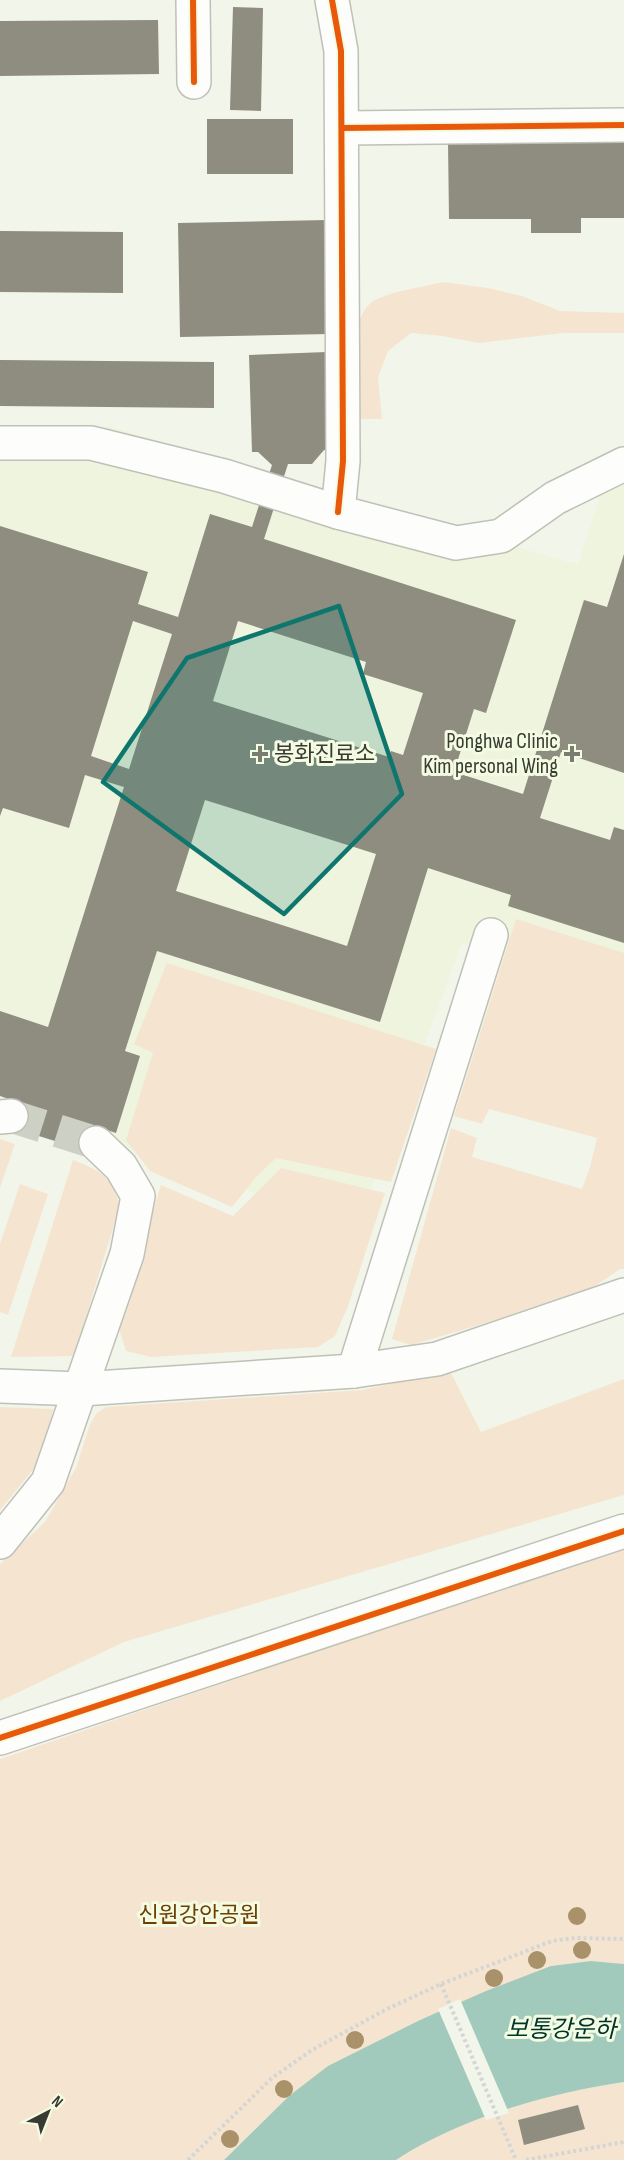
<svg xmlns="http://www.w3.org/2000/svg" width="624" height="2160" font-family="'Sofia Sans Condensed','Noto Sans KR',sans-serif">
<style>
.built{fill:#eef4dd}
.green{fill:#f5e5d0}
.water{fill:#a1cabc}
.pier{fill:#f2f5e9}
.building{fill:#8e8d7f;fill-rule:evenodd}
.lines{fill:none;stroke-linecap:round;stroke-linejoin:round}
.minor-tunnel{stroke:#cdd0c4;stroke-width:33;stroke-dasharray:33 16;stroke-linecap:butt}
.minor-casing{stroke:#bfc1b8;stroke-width:36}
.path{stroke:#d5d6d3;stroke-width:4;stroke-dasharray:3 3;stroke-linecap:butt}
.minor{stroke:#fdfefc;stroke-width:33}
.cycleway-casing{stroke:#f4fbe3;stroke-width:10}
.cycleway{stroke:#e8590c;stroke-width:6}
.tree{fill:#a9916a}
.marked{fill:#0f766e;fill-opacity:0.2;stroke:#0f766e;stroke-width:4.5;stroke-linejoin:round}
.poi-dot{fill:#7a7c72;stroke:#f4fbe3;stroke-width:2}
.labels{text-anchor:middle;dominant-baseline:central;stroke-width:6;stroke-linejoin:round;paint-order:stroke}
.poi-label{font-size:22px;fill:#393b32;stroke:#f4fbe3;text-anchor:end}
.park-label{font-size:22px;fill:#6e3f02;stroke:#f4fbe3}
.water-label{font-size:24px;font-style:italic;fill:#00342b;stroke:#f4fbe3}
</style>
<rect width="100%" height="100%" fill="#f2f5e9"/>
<!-- built -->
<polygon class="built" points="0,427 111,427 578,565 615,450 624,450 624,990 462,943 357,1226 0,1110"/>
<!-- green -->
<g class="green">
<path d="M443 282 488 288 522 296 560 311 624 313V333H563L479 343 442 336 411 333 388 351 378 377 382 419H359C357 389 343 312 379 298 399 290 422 287 443 282Z"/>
<polygon points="516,919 624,953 624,1269 620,1269 582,1295 411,1345 392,1339 451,1128 477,1138 472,1157 582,1189 590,1167 597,1138 489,1109 482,1124 454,1116"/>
<polygon points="167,963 436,1049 391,1182 276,1158 257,1176 232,1207 150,1171 126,1140 153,1053 134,1044"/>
<polygon points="0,1139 15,1144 0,1188"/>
<path d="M73 1160C103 1172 108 1174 120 1205L74 1356 11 1357Z"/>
<polygon points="281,1168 385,1193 348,1306 335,1336 318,1347 151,1357 126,1351 119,1329 161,1185 233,1216"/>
<polygon points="20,1184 48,1194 8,1315 0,1312 0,1244"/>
<polygon points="450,1371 481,1432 624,1379 624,1495 124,1642 0,1701 0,1564 45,1522 76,1468 90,1424 97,1413 106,1407 362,1390"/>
<polygon points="0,1407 53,1409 44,1456 0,1510"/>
<polygon points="624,1547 624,1964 591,1961 551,1966 420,2020 289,2096 224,2160 0,2160 0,1759"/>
<path d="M624 2082V2160H396C460 2118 549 2093 624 2082Z"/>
</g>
<!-- water -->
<path class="water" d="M591 1961 624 1964V2082C549 2093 460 2118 396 2160H224L289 2096 328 2066 420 2020 486 1991 551 1966Z"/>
<!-- pier -->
<polygon class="pier" points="460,1999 509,2113 486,2120 438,2009"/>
<!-- building -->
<g class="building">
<polygon points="233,7 263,8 261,111 230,110"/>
<polygon points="158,20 159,74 0,76 0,21"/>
<rect x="207" y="119" width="86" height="55"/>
<polygon points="624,140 624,218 581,218 581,233 531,233 531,219 449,219 448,141"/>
<polygon points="327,220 329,334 180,337 178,223"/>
<polygon points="0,231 123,232 123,293 0,292"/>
<path d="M327 352 330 450H324L312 464H288L264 539 516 620 486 713 474 709 454 772 523 794 584 600 607 607 624 554V773L561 752 540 818 610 840 614 827 624 830V943L508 906 511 895 428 868 380 1022 157 951 125 1051 140 1056 116 1133 101 1128 93 1153 7 1126 15 1101 0 1096V1011L48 1027 124 787 85 775 69 828 3 808 0 816V526L148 572 138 604 178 617 210 514 252 527 272 465 258 452H252L249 355ZM133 621 172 634 129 769 91 756ZM238 621 366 662 363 674 423 693 403 755 391 751 389 757 213 701ZM205 800 376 854 347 946 176 891Z"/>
<polygon points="0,360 214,362 214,408 0,406"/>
<polygon points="578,2105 585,2129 524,2145 518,2120"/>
</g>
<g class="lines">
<!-- minor-tunnel -->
<polyline class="minor-tunnel" points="11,1116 96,1143"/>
<!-- minor casing -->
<g class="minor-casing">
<g id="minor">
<polyline points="193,0 194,82"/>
<polyline points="332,0 341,51 343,461 338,512"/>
<polyline points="342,128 624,125"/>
<polyline points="0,443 91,443 224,476 338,512 456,543 501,536 555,498 624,464"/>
<polyline points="0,1117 11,1116"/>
<polyline points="354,1371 491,935"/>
<polyline points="0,1386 81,1389 354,1371 437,1359 624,1295"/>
<polyline points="0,1542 48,1482 127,1254 138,1196 121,1167 96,1143"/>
<polyline points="0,1738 624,1531"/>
</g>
</g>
<!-- path -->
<g class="path">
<polyline points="441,1984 516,2160"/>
<polyline points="188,2160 272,2078 312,2050 385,2010 441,1984 552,1941 575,1938 624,1939"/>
<polyline points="526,2160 624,2142"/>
</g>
<!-- minor -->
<use href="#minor" class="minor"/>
<!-- cycleway casing -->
<g class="cycleway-casing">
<g id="cycleway">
<polyline points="193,0 194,82"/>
<polyline points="332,0 341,51 343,461 338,512"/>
<polyline points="342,128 624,125"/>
<polyline points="0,1738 624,1531"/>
</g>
</g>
<!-- cycleway -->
<use href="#cycleway" class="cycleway"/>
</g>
<!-- trees -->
<g class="tree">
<circle cx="577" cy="1916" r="9"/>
<circle cx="582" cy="1950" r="9"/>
<circle cx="537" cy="1960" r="9"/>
<circle cx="494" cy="1978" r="9"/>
<circle cx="355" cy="2040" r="9"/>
<circle cx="284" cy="2089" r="9"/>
<circle cx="230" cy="2139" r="9"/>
</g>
<!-- marked area -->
<path class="marked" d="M339 606 402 794 284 914 103 782 187 658Z"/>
<!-- markers -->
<g class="poi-dot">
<path d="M257 745h6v6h6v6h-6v6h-6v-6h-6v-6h6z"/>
<path d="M569 745h6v6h6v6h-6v6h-6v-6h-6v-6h6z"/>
</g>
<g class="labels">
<!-- poi labels -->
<g class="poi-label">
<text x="558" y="741">Ponghwa Clinic<tspan x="558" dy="25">Kim personal Wing</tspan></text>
<text x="274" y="754" text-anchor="start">봉화진료소</text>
</g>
<!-- park labels -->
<g class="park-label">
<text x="199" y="1915">신원강안공원</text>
</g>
<!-- water labels -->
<g class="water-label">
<text x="561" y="2029">보통강운하</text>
</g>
</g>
<!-- north arrow -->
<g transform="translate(48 2112) rotate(42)" stroke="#f4fbe3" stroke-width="4.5" paint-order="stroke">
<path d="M0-4.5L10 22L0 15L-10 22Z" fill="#393b32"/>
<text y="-9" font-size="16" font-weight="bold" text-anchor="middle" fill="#393b32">N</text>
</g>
</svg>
